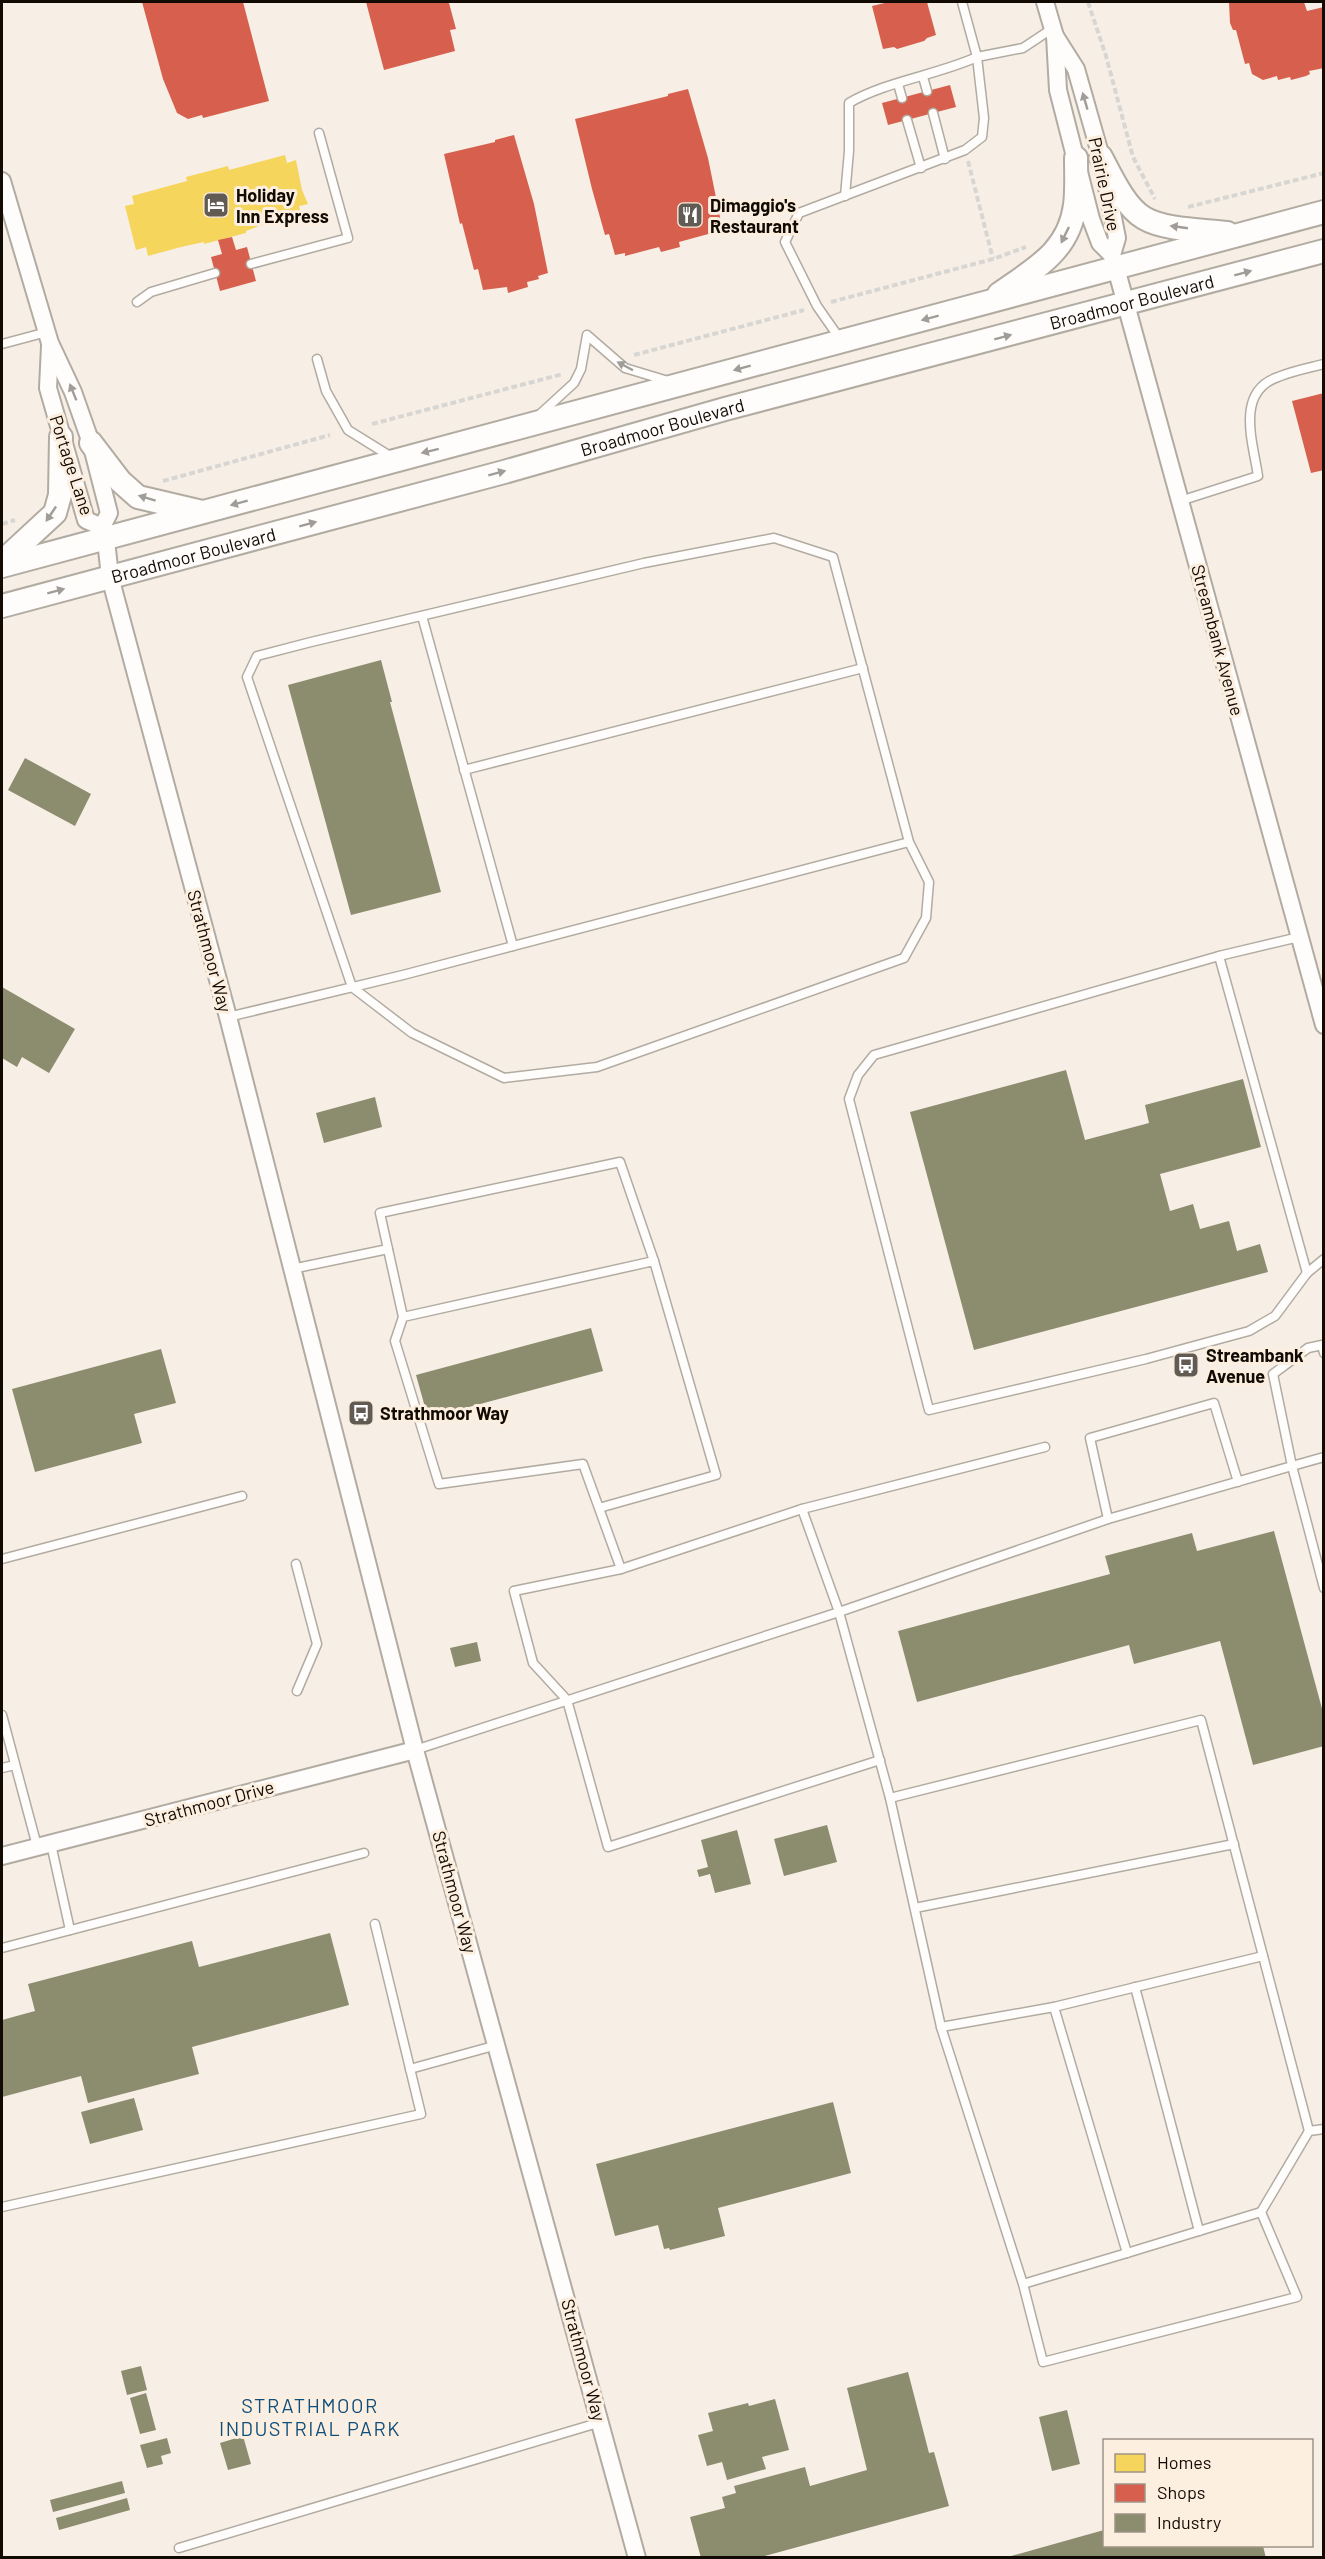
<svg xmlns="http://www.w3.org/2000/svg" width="1325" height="2559" font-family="Barlow,sans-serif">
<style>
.homes{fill:#f6d55c}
.shops{fill:#d6604d}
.industry{fill:#8c8c6e}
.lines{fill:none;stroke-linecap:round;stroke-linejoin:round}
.service-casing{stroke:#b2aba2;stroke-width:11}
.minor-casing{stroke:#b2aba2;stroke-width:20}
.secondary-casing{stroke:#b2aba2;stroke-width:26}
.path{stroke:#d8d6d3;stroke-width:4;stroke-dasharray:6 3;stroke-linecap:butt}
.service{stroke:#fefdfb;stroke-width:8}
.minor{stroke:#fefdfb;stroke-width:16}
.secondary{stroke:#fefdfb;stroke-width:22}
.oneway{fill:#a09c98}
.labels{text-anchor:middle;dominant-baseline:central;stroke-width:6;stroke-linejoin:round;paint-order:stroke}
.street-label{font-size:18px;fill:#120b04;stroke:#fdefe0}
.poi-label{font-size:18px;font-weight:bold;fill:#120b04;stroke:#fdefe0;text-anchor:start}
.neighbourhood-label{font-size:20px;letter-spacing:1.5px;fill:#0d4f7e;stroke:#fdefe0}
</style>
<rect width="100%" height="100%" fill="#f7efe6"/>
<!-- homes -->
<polygon class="homes" points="285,155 287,163 296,160 302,190 308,204 299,206 301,214 267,223 246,231 246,233 204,244 204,242 181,247 148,256 146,247 136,250 125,206 134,204 132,196 187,181 186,177 228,166 229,170"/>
<!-- shops -->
<g class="shops">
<polygon points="142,2 243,2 269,101 203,118 202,115 188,119 177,113 163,79"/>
<polygon points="366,2 449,3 456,29 450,30 455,51 384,70"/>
<polygon points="889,2 927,2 936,35 927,38 924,41 897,49 894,47 883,49 872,6"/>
<polygon points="1229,2 1304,2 1307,11 1324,7 1324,68 1309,71 1310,74 1306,76 1291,80 1290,77 1278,80 1277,76 1263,80 1252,74 1249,63 1245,64 1236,30 1233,30 1230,23"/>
<polygon points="950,85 956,107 888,125 882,103"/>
<polygon points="688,89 708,158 722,227 712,229 712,233 679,242 680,247 661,252 659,247 625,256 625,253 615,255 609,234 605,235 592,189 575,119 668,96 668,94"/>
<polygon points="514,135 534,204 548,273 538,276 539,279 527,282 528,287 508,293 507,287 483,290 478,269 474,270 462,223 460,224 444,154 495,142 495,140"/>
<polygon points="232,237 236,250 247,247 256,281 220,291 211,257 222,254 218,240"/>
<polygon points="1324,393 1324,470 1311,473 1292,401"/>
</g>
<!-- industry -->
<g class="industry">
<polygon points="381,660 392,702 390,702 441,892 351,915 288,685"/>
<polygon points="25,758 91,794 75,826 8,790"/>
<polygon points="2,987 75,1029 49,1073 22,1057 17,1067 2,1058"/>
<polygon points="1066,1070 1085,1140 1149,1123 1145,1105 1243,1079 1261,1147 1160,1174 1170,1211 1193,1204 1200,1229 1229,1221 1237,1251 1260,1244 1268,1272 974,1350 910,1112"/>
<polygon points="375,1097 382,1127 324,1143 316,1113"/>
<polygon points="591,1328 603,1371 428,1418 416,1375"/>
<polygon points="161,1349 176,1403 134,1414 142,1443 35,1472 12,1389"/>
<polygon points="1274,1531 1324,1716 1324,1746 1253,1765 1220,1641 1134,1664 1129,1645 917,1702 898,1631 1110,1574 1105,1556 1192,1533 1197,1551"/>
<polygon points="477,1642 481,1661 455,1667 450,1648"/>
<polygon points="827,1825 837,1862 784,1876 774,1839"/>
<polygon points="737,1830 751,1884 715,1893 710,1874 699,1877 697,1870 708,1867 701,1840"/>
<polygon points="330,1933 349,2005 192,2047 199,2074 88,2103 81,2076 2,2097 2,2020 35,2011 28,1984 192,1941 199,1967"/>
<polygon points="134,2098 143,2130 90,2144 81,2112"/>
<polygon points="833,2102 851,2173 718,2208 725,2236 670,2250 669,2248 664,2249 658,2225 615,2236 596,2164"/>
<polygon points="141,2366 147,2390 127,2395 121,2371"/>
<polygon points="908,2372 929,2453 934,2452 949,2506 757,2558 701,2558 690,2517 725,2508 722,2497 736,2493 734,2486 805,2467 810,2486 867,2470 847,2388"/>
<polygon points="146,2393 156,2430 140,2434 130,2398"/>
<polygon points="775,2399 789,2450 762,2457 766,2469 727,2480 722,2462 707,2466 698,2435 713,2431 708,2413 748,2403 749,2406"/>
<polygon points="1067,2410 1080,2464 1052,2471 1039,2417"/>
<polygon points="243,2436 251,2464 228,2470 220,2443"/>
<polygon points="167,2438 171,2453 161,2456 163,2464 147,2468 140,2445"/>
<polygon points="122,2481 125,2493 53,2512 50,2500"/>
<polygon points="127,2498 130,2510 59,2530 56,2518"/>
<polygon points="1104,2530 1104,2546 1263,2546 1266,2558 1004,2558"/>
</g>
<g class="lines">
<!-- service casing -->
<g class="service-casing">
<g id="service">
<polyline points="923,77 927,91"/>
<polyline points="898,84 902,98"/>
<polyline points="933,113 945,159"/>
<polyline points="907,120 921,168"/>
<path d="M845 196 849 151V103C884 82 937 75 977 57L962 2"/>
<polyline points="251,264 348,238 319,133"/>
<polyline points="137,302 151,292 215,273"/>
<polyline points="840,339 817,306 785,242 799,213 965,150 982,137 984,118 977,57 1023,48 1053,28"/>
<polyline points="2,344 47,332"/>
<polyline points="317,359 326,391 348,430 393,458"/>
<polyline points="538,416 574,383 581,369 587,335 625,368 668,381"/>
<path d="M1180 501 1258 476C1253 442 1235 392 1278 377 1292 371 1308 368 1324 364"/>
<polyline points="422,616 513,946"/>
<polyline points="464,770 863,668"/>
<polyline points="1299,937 1219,956 874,1055 858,1075 849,1099 929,1410 1146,1359 1249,1331 1275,1316 1307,1273 1324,1259"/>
<polyline points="1219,956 1307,1273"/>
<path d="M228 1017C286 1003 344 989 403 975L909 842 833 557 774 538 644 563 311 642 257 656 247 677 352 987 412 1033 504 1078 597 1067 904 958 926 918 929 882 909 842"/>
<polyline points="292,1269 388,1249"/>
<polyline points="403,1317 380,1213 620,1162 654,1261"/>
<polyline points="1324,1457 1292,1466 1324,1588"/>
<polyline points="1238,1482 1214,1403 1090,1438 1108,1519 1292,1466 1273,1374 1308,1348 1322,1345 1324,1353"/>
<polyline points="599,1508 716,1475 654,1261 403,1317 395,1341 439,1484 583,1464 621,1569"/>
<polyline points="802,1509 1045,1447"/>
<polyline points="1108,1519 839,1612 890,1798 1201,1720 1309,2131 1324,2129"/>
<polyline points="2,1559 242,1496"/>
<polyline points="296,1564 317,1644 297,1691"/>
<polyline points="2,1715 37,1846"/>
<polyline points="415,1750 839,1612 802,1509 621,1569 514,1591 533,1663 567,1700 608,1847 880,1760"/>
<polyline points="2,1768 15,1765"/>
<polyline points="890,1798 941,2027"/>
<polyline points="51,1844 70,1930"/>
<polyline points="915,1908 1234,1844"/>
<polyline points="2,1948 364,1853"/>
<polyline points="1135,1987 1199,2231"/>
<polyline points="1054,2007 1263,1956"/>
<polyline points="410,2069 497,2045"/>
<polyline points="2,2207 421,2114 375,1924"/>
<polyline points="1127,2253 1261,2212"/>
<polyline points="1023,2284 941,2027 1054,2007 1127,2253 1023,2284 1043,2362 1297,2297 1261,2212 1309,2131"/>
<polyline points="179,2548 601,2422"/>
</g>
</g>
<!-- minor casing -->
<g class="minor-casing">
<g id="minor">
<polyline points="1045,2 1055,36 1058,90 1091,219 1100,243 1112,255 1116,268 1324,1025"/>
<polyline points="1055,36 1076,69 1101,157 1117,238 1112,255"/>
<polyline points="2,181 50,343 73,392 91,443 109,513 102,527"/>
<polyline points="50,346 48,388 86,520 102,527"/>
<polyline points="102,527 106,540 110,577 228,1017 415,1750 637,2558"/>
<polyline points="2,1856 415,1750"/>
</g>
</g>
<!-- secondary casing -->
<g class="secondary-casing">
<g id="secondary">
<path d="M1101 157C1111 176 1125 207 1144 218 1164 230 1203 230 1227 233"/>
<path d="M999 294C1034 269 1069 252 1075 205 1077 190 1076 173 1076 158"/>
<polyline points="91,443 120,481 138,497 202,512"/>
<polyline points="2,562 55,513 60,495 61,437"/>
<polyline points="2,566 1324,212"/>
<path id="s1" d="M2 606 504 472 725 409 1324 251"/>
</g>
</g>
<!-- path -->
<g class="path">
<polyline points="1088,2 1106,56 1133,157 1155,199"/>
<polyline points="968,161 993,259"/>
<polyline points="1188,207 1324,173"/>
<polyline points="831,302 993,259 1026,247"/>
<polyline points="634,355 804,310"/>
<polyline points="372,424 563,374"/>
<polyline points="163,481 330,435"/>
<polyline points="2,524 15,520"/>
</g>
<!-- service -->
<use href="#service" class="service"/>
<!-- minor -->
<use href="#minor" class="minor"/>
<!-- secondary -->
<use href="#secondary" class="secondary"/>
</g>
<!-- one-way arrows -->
<defs><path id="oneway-solid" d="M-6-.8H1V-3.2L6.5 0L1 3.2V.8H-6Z" transform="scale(1.5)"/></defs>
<g class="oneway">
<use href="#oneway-solid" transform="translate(1085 101) rotate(-106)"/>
<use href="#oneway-solid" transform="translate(1179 227) rotate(-172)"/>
<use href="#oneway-solid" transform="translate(1065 235) rotate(116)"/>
<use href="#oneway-solid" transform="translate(1243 273) rotate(-15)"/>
<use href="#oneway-solid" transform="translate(930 318) rotate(165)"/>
<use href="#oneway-solid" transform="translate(1003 337) rotate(-15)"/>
<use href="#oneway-solid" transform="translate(625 366) rotate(-152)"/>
<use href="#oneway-solid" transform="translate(742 368) rotate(165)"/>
<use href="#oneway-solid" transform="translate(73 392) rotate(-112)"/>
<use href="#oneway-solid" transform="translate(430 451) rotate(166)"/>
<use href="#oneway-solid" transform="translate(497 473) rotate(-15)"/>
<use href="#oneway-solid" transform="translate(147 498) rotate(-163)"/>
<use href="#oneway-solid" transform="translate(239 503) rotate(165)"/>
<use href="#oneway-solid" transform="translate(51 514) rotate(124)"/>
<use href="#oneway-solid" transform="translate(308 524) rotate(-15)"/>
<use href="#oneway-solid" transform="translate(56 591) rotate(-15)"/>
</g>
<!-- icons -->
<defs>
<g id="hotel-square" transform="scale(1.35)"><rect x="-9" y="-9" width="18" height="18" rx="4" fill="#625b53" stroke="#fdefe0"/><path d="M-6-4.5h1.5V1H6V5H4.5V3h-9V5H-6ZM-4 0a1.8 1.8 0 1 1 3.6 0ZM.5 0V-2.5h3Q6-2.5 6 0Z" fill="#fff"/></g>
<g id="restaurant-square" transform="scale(1.35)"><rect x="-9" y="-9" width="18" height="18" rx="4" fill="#625b53" stroke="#fdefe0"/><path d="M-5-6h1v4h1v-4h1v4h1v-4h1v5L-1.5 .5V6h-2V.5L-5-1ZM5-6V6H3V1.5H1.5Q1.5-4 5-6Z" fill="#fff"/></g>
<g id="bus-square" transform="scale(1.35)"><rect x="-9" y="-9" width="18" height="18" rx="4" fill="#625b53" stroke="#fdefe0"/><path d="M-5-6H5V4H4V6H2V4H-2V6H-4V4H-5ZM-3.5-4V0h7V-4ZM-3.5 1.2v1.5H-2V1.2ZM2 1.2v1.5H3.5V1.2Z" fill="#fff"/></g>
</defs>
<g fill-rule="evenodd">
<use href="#hotel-square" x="216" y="205"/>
<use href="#restaurant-square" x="690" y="215"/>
<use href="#bus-square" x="1186" y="1365"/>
<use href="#bus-square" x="361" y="1413"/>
</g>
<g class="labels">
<!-- street labels -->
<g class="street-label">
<text transform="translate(1105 184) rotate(78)">Prairie Drive</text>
<text stroke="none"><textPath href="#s1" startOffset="1170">Broadmoor Boulevard</textPath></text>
<text stroke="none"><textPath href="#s1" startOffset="684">Broadmoor Boulevard</textPath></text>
<text transform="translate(72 465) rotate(72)">Portage Lane</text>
<text stroke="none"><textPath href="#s1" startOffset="198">Broadmoor Boulevard</textPath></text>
<text transform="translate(1218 640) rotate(75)">Streambank Avenue</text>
<text transform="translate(210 951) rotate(75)">Strathmoor Way</text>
<text transform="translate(209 1803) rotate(-15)">Strathmoor Drive</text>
<text transform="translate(455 1892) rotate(75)">Strathmoor Way</text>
<text transform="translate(584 2360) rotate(75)">Strathmoor Way</text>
</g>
<!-- poi labels -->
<g class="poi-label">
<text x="236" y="195">Holiday<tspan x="236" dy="21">Inn Express</tspan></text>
<text x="710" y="205">Dimaggio's<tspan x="710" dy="21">Restaurant</tspan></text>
<text x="1206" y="1355">Streambank<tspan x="1206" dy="21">Avenue</tspan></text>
<text x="380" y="1413">Strathmoor Way</text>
</g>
<!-- neighbourhood labels -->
<g class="neighbourhood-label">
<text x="310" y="2405">STRATHMOOR<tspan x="310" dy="23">INDUSTRIAL PARK</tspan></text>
</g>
</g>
<!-- border -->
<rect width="1325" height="2559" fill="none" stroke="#120b04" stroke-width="6"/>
<!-- legend -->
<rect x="1103" y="2439" width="210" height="108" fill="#fdefe0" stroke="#9f9488" stroke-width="1.5"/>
<rect x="1115" y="2454" width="30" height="18" fill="#f6d55c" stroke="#9f9488" stroke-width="1.5"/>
<text x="1157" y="2469" font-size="18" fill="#120b04">Homes</text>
<rect x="1115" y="2484" width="30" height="18" fill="#d6604d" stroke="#9f9488" stroke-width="1.5"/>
<text x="1157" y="2499" font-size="18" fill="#120b04">Shops</text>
<rect x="1115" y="2514" width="30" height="18" fill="#8c8c6e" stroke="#9f9488" stroke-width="1.5"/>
<text x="1157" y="2529" font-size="18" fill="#120b04">Industry</text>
</svg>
